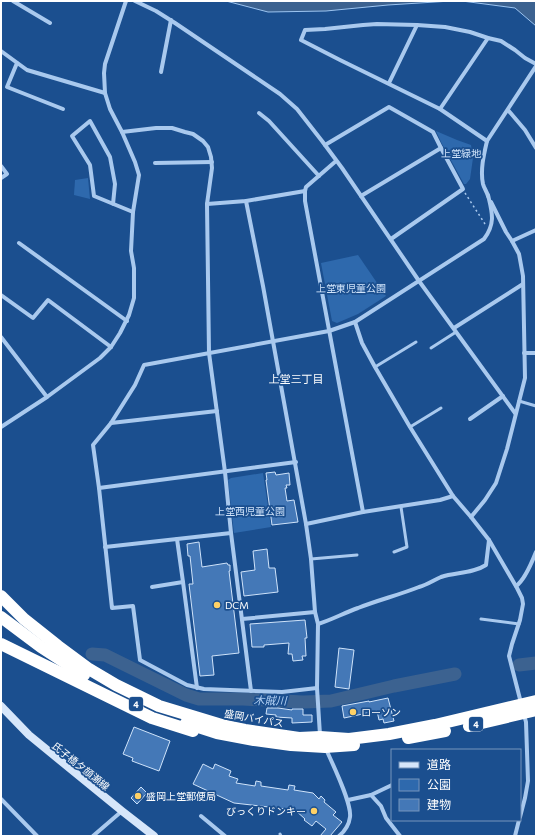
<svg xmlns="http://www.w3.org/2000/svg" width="537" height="837" font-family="Commissioner,'Noto Sans JP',sans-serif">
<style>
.green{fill:#2e69ad}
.water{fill:#3c6290;stroke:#9cc4f0}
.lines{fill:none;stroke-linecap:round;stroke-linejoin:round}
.river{stroke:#3c6290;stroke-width:13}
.building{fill:#4478b7;stroke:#cfe3fa}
.path{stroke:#a9c9ee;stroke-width:1.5;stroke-dasharray:2 3;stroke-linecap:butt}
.lane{stroke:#a9c9ee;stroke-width:3}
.street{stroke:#a9c9ee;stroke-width:4}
.secondary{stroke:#d6e6fa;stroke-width:8}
.highway{stroke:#fff;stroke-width:12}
.poi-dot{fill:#ffd166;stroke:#1b4f8f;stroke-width:1.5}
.labels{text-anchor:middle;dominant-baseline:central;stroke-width:3.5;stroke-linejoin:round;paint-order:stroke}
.shield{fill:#1b4f8f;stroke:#bbcadd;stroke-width:1}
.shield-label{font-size:9px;font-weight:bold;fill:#fff}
.park-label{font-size:10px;fill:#cfe3fa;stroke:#1b4f8f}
.poi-label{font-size:10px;fill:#fff;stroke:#1b4f8f;text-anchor:start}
.street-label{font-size:10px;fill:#fff;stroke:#1b4f8f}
.neighbourhood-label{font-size:11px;fill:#fff;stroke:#1b4f8f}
.water-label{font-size:11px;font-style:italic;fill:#b5d3f5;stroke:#1b4f8f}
</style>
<rect width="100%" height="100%" fill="#1b4f8f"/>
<!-- green -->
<g class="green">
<polygon points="436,131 457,140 471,145 473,158 470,179 466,184 464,184 441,142"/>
<polygon points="88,178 90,199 74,195 75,180"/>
<polygon points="358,255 386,296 358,314 337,323 332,321 321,263"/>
<polygon points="263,473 271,527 234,533 228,480 231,478"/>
</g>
<!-- water -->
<g class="water">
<polygon points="226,1 451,1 388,5 326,11 268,12"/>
<polygon points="462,1 536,1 536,26 515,8"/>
</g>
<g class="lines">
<!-- river -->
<g class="river">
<polyline points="92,654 105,655 186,695 199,699 243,699 303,702 331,701 394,686 455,674"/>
<polyline points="519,665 536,663"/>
</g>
</g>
<!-- building -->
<g class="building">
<polygon points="275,472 276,475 289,473 290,485 286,485 287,488 285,488 287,501 294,500 298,522 272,525 266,480 267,480 266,473"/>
<polygon points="199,542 202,567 227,563 228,565 230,565 230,571 229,571 239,653 212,656 214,675 200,676 189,584 193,584 190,556 188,556 187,544"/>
<polygon points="267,549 269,568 275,568 278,592 244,596 241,572 255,570 253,551"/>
<polygon points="305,620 307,638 305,638 306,656 302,656 303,660 293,661 292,654 288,654 289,643 264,645 264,647 252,647 250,624"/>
<polygon points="339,648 354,650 349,689 335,687"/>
<polygon points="388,698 394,721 384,723 383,719 379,720 377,711 344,718 342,706 369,701 369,702"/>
<polygon points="267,708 278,708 292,710 292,709 303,709 303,715 312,715 312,722 292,723 292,718 276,717 276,715 266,714"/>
<polygon points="134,727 170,741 159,771 132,761 133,758 123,754"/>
<polygon points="203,764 213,769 215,764 231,771 229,776 238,779 236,783 255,786 256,781 261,782 261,786 288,790 289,785 295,786 294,790 313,793 319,799 321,796 325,800 324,802 336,812 333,815 342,822 330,836 320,836 326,829 316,821 312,826 304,820 305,819 295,810 234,803 193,784"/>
<polygon points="141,787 147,793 137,804 131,798"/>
</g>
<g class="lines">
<!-- path -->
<polyline class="path" points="465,193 485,224"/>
<!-- lane -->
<g class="lane">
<polyline points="431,348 456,332"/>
<polyline points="375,367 416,342"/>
<polyline points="519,401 536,406"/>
<polyline points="410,427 441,408"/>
<polyline points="394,552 407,547 401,507"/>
<polyline points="311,559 357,555"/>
<polyline points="481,619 519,624"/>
<polyline points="280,834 281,836"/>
</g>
<!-- street -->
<g class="street">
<polyline points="13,1 50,23"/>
<polyline points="135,1 156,11 175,23 280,94 297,109 322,141 342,168 419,281 515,413"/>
<polyline points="1,51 27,70 105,93"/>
<polyline points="17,63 7,87 63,109"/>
<polyline points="161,72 171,20"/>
<polyline points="389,83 417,25"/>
<polyline points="440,109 488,38"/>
<polyline points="508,110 525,130 536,148"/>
<polyline points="259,113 269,121 319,176"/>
<polyline points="122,132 156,128 172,128 185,132 193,134 203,141 208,147 211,157 212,168 207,204 209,353 225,472 231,533 251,691"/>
<polyline points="487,141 440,109 340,60 301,40 305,30 325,29 363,25 377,24 417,25 445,27 470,32 488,38 501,41 515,50 525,58 536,64"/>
<polyline points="325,145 389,107 433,132 441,148 463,189 391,239"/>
<polyline points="336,161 306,187 305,191 305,201 363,512"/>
<polyline points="155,163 212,162"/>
<polyline points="1,166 7,174 1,178"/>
<polyline points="361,196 441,148"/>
<path d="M488 196C487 192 484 188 483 184 480 170 484 154 487 141L536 66"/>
<polyline points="246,201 263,286 306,524 311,559 315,612 318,624 317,688 320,735"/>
<polyline points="113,204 115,184 110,157 90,121 72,136 90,165 94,196 133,212"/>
<polyline points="207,204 246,201 305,191"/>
<polyline points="512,241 536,230"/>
<polyline points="19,243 127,321"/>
<polyline points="1,295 33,318 48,300 111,347"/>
<polyline points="355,322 362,343 375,367 410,427 453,496 471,517 489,540 517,588 522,598 523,604 520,620 512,644 509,656 521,703"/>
<polyline points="454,328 523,284"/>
<polyline points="1,337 47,397"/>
<polyline points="524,353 536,353"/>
<polyline points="470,419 503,396"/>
<polyline points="111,423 217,411"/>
<polyline points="1,427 47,397 100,358 111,347 120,333 129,315 134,298 134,268 131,251 133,212 139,175 135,162 122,132 110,109 105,93 104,73 105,64 126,1"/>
<polyline points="296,462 99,488 112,608 133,606 140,660 187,685 204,689 282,692 317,688"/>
<path d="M99 488 93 445 111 423 135 385 144 365 329 331 355 322 484 239C496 223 492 212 488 195"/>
<polyline points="471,517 485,500 496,483 507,449 525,378 523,276 519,254 512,241 506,232 491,202"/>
<polyline points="306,524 363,512 440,500 453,496"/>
<polyline points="177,539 183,582 197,688"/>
<polyline points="105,547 231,533"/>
<path d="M516 586C525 580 532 562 536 552"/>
<polyline points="152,587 183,582"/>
<polyline points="242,619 315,612"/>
<path d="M318 624C331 620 344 613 358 608 378 600 399 595 419 587 427 585 434 580 441 577 456 572 472 574 486 565L489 540"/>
<path d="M326 749C332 763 352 803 350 817 349 825 345 831 339 836"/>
<polyline points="371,795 381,806 386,818 400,836"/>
<polyline points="1,799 37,836"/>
<polyline points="348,800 371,795 392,785"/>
<polyline points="201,816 225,836"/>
<polyline points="520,817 525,798 528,781 526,722 524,715"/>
<polyline points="93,836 122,811"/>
<polyline points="515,836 519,820"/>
</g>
<!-- secondary -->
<polyline class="secondary" points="1,706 29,735 122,811 154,836"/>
<!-- highway -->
<g class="highway">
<polyline points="1,596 24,619 58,646 89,669 116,685 159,706 225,726 245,730 299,738 320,737 349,739 389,734 435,725 536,701"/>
<polyline points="1,617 41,647 84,675"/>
<polyline points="1,644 152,718 193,731"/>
<polyline points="186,723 217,733 254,740 291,745 325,747 354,745"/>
<polyline points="469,726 536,710"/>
<polyline points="408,738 445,731"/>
</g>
</g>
<!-- markers -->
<g class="poi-dot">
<circle cx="217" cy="605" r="4"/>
<circle cx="353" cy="712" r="4"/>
<circle cx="138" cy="796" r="4"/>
<circle cx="314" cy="811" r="4"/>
</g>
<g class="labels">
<!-- shield labels -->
<g class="shield">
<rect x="129" y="697" width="14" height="14" rx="3"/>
<rect x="469" y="717" width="14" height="14" rx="3"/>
</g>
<g class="shield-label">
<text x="136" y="704">4</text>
<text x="476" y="724">4</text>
</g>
<!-- park labels -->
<g class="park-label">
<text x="461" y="153">上堂緑地</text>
<text x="351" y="288">上堂東児童公園</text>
<text x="250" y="511">上堂西児童公園</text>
</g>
<!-- poi labels -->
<g class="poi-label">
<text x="225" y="605">DCM</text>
<text x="361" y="712">ローソン</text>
<text x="146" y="796">盛岡上堂郵便局</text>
<text x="306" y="811" text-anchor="end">びっくりドンキー</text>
</g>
<!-- street labels -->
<g class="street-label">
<text transform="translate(254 718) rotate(10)">盛岡バイパス</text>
<text transform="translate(81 766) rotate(39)">氏子橋夕顔瀬線</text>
</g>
<!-- neighbourhood labels -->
<g class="neighbourhood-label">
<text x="296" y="378">上堂三丁目</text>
</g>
<!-- water labels -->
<g class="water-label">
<text transform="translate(270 700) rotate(1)">木賊川</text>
</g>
</g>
<!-- border -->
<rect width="537" height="837" fill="none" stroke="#ffffff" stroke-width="4"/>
<!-- legend -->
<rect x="391" y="749" width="130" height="72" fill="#1b4f8f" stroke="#7695bc"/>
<rect x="399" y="762" width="20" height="6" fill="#d6e6fa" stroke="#7695bc"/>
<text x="427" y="769" font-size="12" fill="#ffffff">道路</text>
<rect x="399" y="779" width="20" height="12" fill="#2e69ad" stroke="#7695bc"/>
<text x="427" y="789" font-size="12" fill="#ffffff">公園</text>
<rect x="399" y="799" width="20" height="12" fill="#4478b7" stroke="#7695bc"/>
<text x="427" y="809" font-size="12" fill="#ffffff">建物</text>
</svg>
